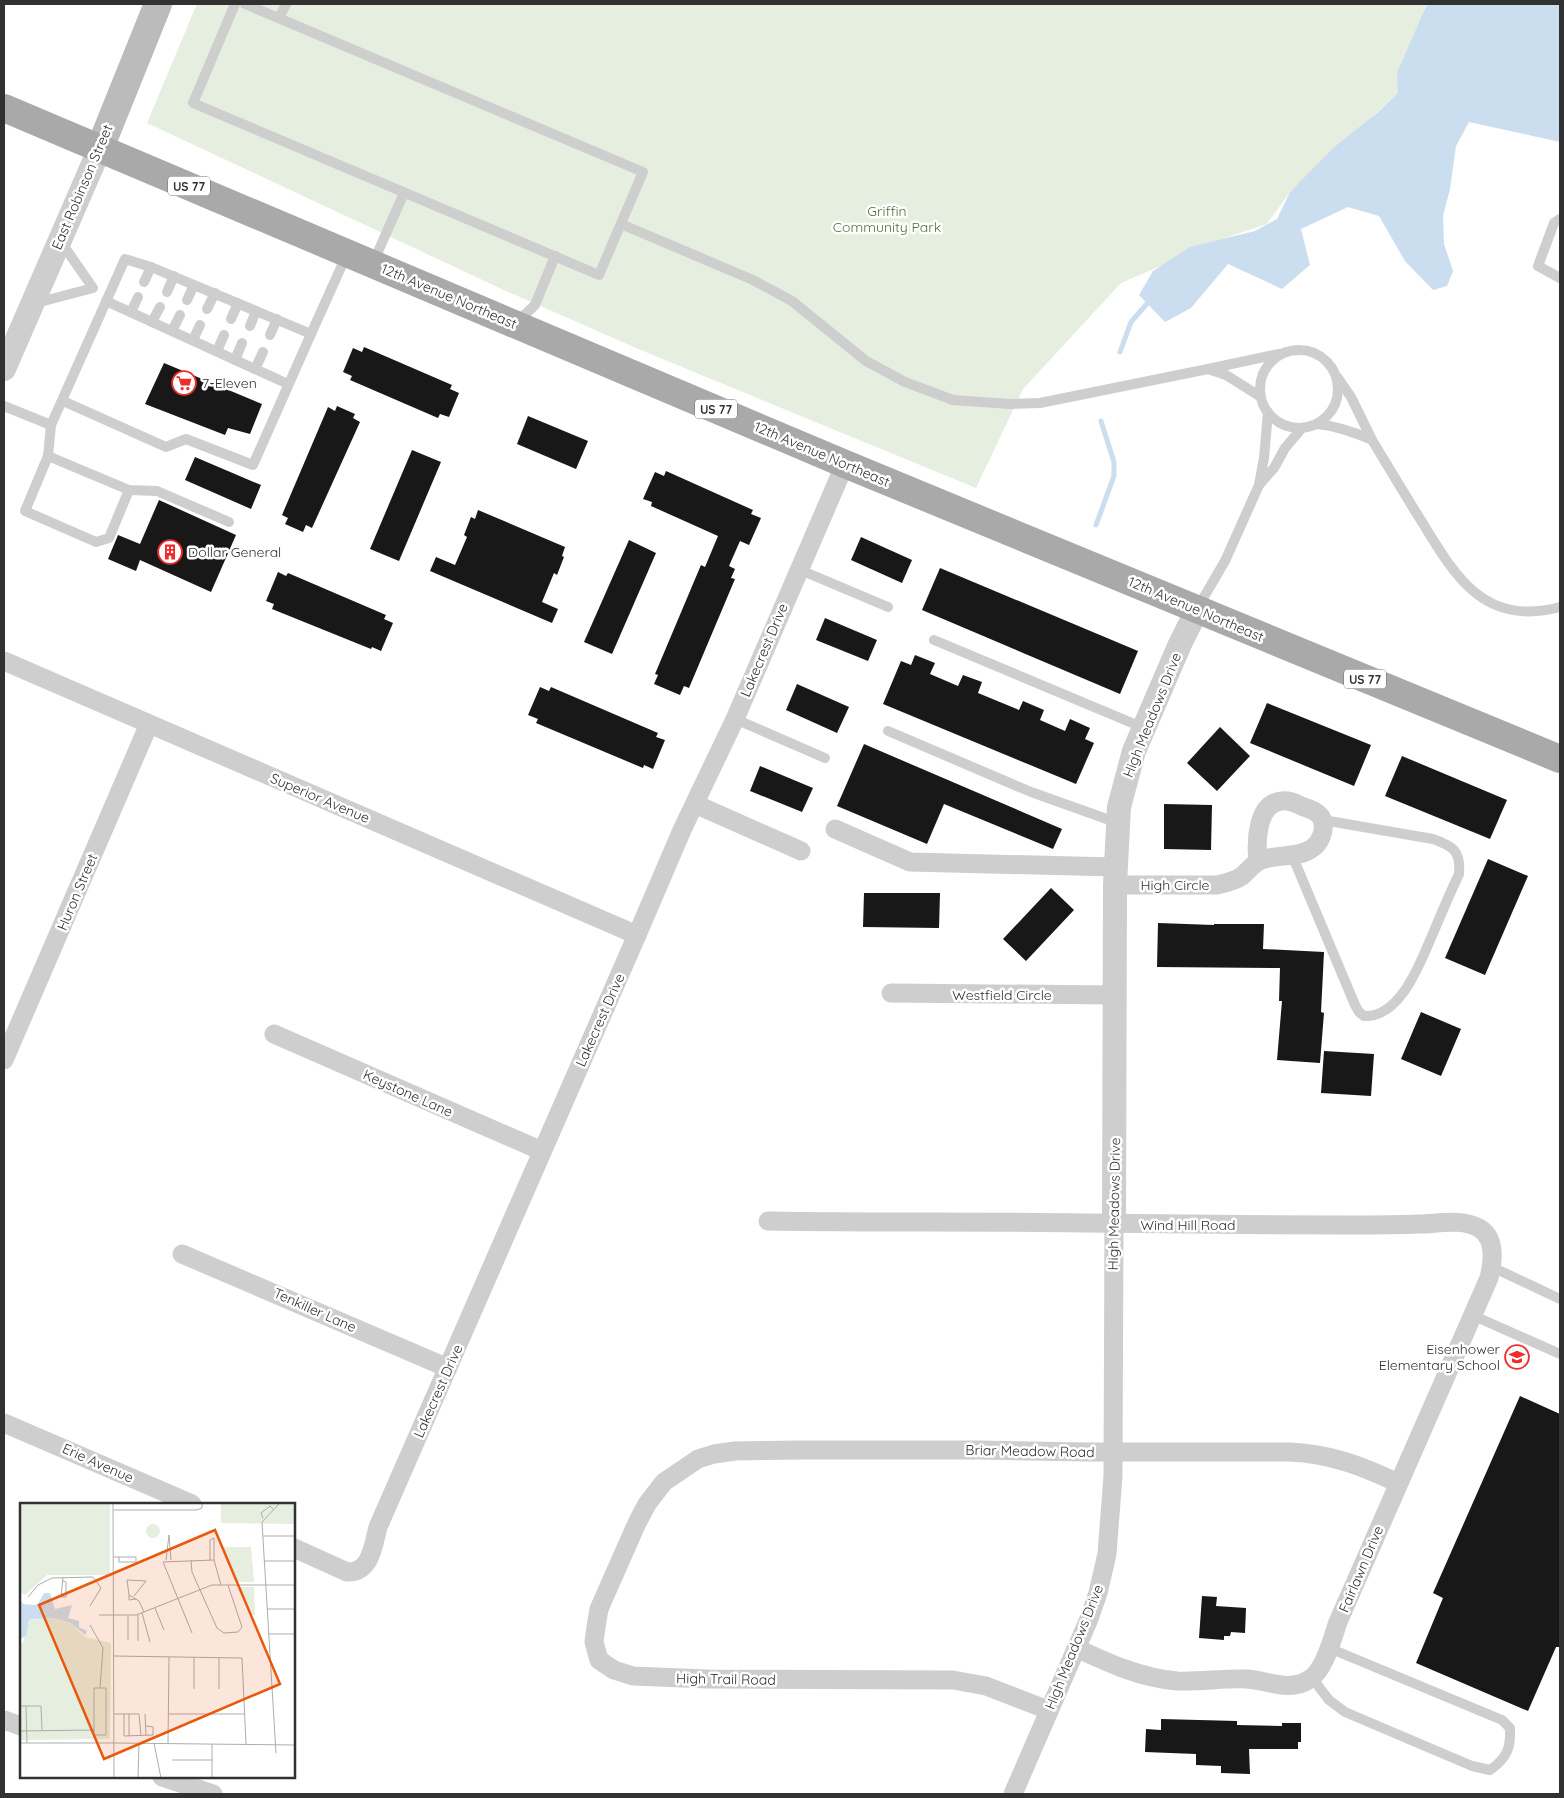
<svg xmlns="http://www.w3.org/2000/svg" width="1564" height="1798" font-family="Quicksand,sans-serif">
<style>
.green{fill:#e6eedf}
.water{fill:#cadeef}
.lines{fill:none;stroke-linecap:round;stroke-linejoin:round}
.stream{stroke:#cadeef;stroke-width:5}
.building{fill:#181818}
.service{stroke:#cecece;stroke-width:10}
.minor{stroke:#cecece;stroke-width:19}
.tertiary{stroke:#cecece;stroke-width:24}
.secondary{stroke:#bbb;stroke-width:28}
.primary{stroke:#a9a9a9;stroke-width:28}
.labels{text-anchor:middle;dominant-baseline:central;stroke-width:5;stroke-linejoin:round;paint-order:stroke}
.shield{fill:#fff;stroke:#6f6f6f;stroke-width:1}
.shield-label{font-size:12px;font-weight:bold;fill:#313131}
.street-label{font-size:14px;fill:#313131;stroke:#fff}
.park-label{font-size:14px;fill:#50703b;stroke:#fff}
.poi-label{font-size:14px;fill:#313131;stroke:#fff;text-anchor:start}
.inset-road{fill:none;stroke:#adadad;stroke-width:1}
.view{fill:#e8590c;fill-opacity:0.15;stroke:#e8590c;stroke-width:2.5}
.inset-edge{fill:none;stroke:#313131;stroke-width:2.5}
</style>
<rect width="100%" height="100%" fill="#fff"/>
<!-- green -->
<polygon class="green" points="197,4 1426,4 1398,93 1290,192 1267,224 1228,237 1121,283 1023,389 976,488 636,348 504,290 147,123"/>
<!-- water -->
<polygon class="water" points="1427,4 1560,4 1560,142 1469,122 1456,146 1450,189 1443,216 1444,244 1453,271 1447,286 1433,290 1405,261 1379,216 1348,207 1301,229 1310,265 1282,289 1228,264 1191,308 1165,322 1139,295 1153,271 1190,247 1255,231 1277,219 1290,192 1333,148 1377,113 1398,93 1397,73"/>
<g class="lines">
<!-- stream -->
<g class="stream">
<polyline points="1120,352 1131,322 1151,299"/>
<polyline points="1096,525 1114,476 1114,462 1101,421"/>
</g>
</g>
<!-- building -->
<g class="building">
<polygon points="364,347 452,385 450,389 459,393 449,417 440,414 438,418 350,380 352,376 343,372 353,348 362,352"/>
<polygon points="164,363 262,404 250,434 228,428 225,435 145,404"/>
<polygon points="337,406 355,414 353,418 360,422 312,528 306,525 303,532 285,524 288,518 282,515 328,407 335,411"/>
<polygon points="528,416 588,441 576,469 517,444"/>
<polygon points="412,450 441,462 399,561 370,549"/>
<polygon points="195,457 261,485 251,509 185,480"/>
<polygon points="666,471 753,510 751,514 761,518 749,545 740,541 729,566 735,569 731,578 735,579 689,688 684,686 680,695 654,684 658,675 655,674 701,565 705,567 718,536 651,506 652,502 643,499 655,472 664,476"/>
<polygon points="159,500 236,535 211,592 140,560 136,571 108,559 118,535 140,544"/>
<polygon points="478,510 565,547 562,556 564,557 557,575 554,573 542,602 558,609 552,623 430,571 436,557 455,565 467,537 464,535 471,517 475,519"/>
<polygon points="861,537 912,560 902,583 851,560"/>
<polygon points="629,540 656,553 612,654 584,642"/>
<polygon points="940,568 1138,651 1120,694 922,610"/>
<polygon points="278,572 286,576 288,573 386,615 384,619 393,623 381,651 372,647 371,649 272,609 274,604 266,601"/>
<polygon points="825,618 877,640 868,661 816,640"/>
<polygon points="915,655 935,663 930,674 958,686 963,675 982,682 978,693 1019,710 1023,701 1044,710 1040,720 1065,731 1070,719 1090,728 1085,739 1094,743 1076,784 883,704 901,661 911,665"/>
<polygon points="797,684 849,707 837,733 786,710"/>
<polygon points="540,687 549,691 551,687 658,733 656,737 665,740 653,769 644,765 643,768 536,723 538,719 528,715"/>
<polygon points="1267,703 1371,745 1354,786 1250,743"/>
<polygon points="1220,727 1250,756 1217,791 1187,763"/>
<polygon points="864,744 1062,829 1053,849 944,804 927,844 837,806"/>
<polygon points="1402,756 1507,800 1490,839 1385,796"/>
<polygon points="760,766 813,788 802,812 750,791"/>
<polygon points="1164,804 1212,805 1211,850 1164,849"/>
<polygon points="1488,859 1528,876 1485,975 1445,958"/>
<polygon points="1051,888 1074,910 1026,961 1003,939"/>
<polygon points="864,893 940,893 939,928 863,927"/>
<polygon points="1158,923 1214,925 1214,924 1264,924 1263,949 1324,952 1321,1012 1324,1013 1320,1063 1277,1060 1282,1001 1279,1001 1280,968 1157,967"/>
<polygon points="1421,1012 1461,1029 1441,1076 1401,1059"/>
<polygon points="1324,1051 1374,1054 1371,1096 1321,1093"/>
<polygon points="1520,1396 1560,1414 1560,1647 1556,1647 1528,1711 1416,1663 1443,1598 1433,1593"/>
<polygon points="1202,1596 1217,1597 1216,1606 1246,1608 1245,1633 1231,1632 1230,1636 1224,1636 1224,1640 1199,1638"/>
<polygon points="1161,1719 1237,1721 1237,1725 1282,1726 1282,1723 1301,1723 1301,1742 1298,1742 1298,1749 1249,1749 1250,1774 1221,1773 1221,1766 1196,1765 1196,1754 1145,1752 1146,1729 1161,1730"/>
</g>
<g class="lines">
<!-- service -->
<g class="service">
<polyline points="235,4 193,103 599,275 643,172 245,4"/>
<polyline points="279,18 286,4"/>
<polyline points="1560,219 1554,223 1538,266 1560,278"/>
<polyline points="621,224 753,280 792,301 866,361 905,382 953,400 1010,404 1040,403 1208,369"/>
<polyline points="373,263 404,193"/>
<polyline points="144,282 151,267"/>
<polyline points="167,292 174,276"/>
<polyline points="187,300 194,285"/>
<polyline points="106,301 288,384"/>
<polyline points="36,303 93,288 61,242"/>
<polyline points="207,309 215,293"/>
<polyline points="131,312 138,297"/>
<polyline points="231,319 238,303"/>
<polyline points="152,322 160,307"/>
<polyline points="516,323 535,305 555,256"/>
<polyline points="250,326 256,311"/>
<polyline points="172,331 180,315"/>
<polyline points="270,335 277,319"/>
<polyline points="193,340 200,325"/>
<circle cx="1299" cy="389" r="39"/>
<polyline points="217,351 224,335"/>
<polyline points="235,360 242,343"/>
<polyline points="255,369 263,352"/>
<polyline points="1261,397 1226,375 1208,369 1279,354"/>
<polyline points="63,401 166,447 186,439 253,465 311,334"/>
<polyline points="4,406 51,425"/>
<polyline points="1268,412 1264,458 1259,485 1274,468 1285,448 1302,428"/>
<path d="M1317 424C1337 426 1354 432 1372 440L1351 397 1338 378"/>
<path d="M1372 440C1389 468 1405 495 1422 522 1456 578 1485 627 1560 607"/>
<polyline points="48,456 129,490 157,491 229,522"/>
<polyline points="129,490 109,538 96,542 25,511 48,456 51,425 125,259 151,267 311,334 347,254"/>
<polyline points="798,569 888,607"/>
<polyline points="1197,609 1225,561 1259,485"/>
<polyline points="934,640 1144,728"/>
<polyline points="735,719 825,758"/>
<polyline points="888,731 1031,792 1118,823"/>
<path d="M1292 855 1355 1005 1359 1012 1364 1016C1402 1018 1422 958 1434 931 1442 912 1450 893 1459 874 1461 851 1453 846 1433 839L1323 820"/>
<polyline points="1492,1267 1560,1299"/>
<polyline points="1472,1315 1560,1354"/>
<path d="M1312 1678 1329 1700 1345 1712 1472 1766 1490 1770C1507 1758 1511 1748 1510 1728L1502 1720 1329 1648"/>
</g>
<!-- minor -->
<g class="minor">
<polyline points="4,661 637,935"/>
<polyline points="695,804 801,851"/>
<polyline points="835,829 910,862 1115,867"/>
<path d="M1115 885H1217C1226 883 1235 881 1242 876 1248 871 1253 864 1259 861 1276 853 1296 859 1311 849 1320 844 1326 830 1322 819 1319 812 1310 809 1304 807 1297 804 1290 800 1282 801 1256 803 1256 843 1258 862"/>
<polyline points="891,993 1114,995"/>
<polyline points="274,1034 542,1151"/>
<polyline points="4,1060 149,724"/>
<path d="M768 1221C873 1223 978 1221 1084 1223 1172 1224 1261 1225 1349 1225 1372 1225 1395 1225 1419 1224 1437 1224 1462 1218 1479 1228 1496 1238 1493 1262 1489 1278L1338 1622C1332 1639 1325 1669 1310 1679 1289 1693 1268 1680 1246 1679 1224 1678 1200 1682 1177 1681 1141 1678 1108 1663 1076 1648"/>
<polyline points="182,1254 448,1368"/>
<polyline points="4,1423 192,1504"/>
<path d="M294 1548 347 1572C371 1573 373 1546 378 1527L637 935 682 830 735 719 845 464"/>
<path d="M1048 1710 986 1686 953 1680 708 1679 633 1676 614 1670 599 1660 594 1642 596 1627 599 1609 637 1523 647 1504 664 1482 698 1459 714 1454 735 1451 802 1450H977L1086 1452H1290C1331 1454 1362 1466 1398 1483"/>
<polyline points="4,1720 21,1726"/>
<polyline points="162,1777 213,1794"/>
<polyline points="1013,1794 1089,1619 1098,1593 1107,1554 1113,1476 1114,1224"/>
</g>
<!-- tertiary -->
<g class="tertiary">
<polyline points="4,369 100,148"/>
<polyline points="1114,1224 1115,885 1119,807 1134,751 1180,644 1197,610"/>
</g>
<!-- secondary -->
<polyline class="secondary" points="100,148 158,4"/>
<!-- primary -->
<polyline class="primary" points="4,108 845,464 1560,759"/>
</g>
<!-- icons -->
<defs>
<g id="supermarket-ring" transform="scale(1.25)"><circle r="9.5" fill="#fff" stroke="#ef2d2c" stroke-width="1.5"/><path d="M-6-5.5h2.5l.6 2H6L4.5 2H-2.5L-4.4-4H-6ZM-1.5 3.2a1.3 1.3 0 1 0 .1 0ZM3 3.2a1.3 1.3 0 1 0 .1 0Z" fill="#ef2d2c"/></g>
<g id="building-ring" transform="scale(1.25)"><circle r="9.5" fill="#fff" stroke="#ef2d2c" stroke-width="1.5"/><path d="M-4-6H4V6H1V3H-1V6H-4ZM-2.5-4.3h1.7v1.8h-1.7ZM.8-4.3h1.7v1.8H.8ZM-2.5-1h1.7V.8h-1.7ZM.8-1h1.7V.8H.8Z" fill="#ef2d2c"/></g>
<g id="school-ring" transform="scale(1.25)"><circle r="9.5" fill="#fff" stroke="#ef2d2c" stroke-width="1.5"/><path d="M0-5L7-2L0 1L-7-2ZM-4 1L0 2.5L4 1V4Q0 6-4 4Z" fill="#ef2d2c"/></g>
</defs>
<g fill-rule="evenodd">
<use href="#supermarket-ring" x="184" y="383"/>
<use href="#building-ring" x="170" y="552"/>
<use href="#school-ring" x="1517" y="1357"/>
</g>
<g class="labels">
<!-- shield labels -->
<g class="shield">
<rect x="168" y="176.5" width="42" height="19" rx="4"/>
<rect x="695" y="399.5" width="42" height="19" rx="4"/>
<rect x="1344" y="669.5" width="42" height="19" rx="4"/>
</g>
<g class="shield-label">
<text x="189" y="186">US 77</text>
<text x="716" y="409">US 77</text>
<text x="1365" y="679">US 77</text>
</g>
<!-- street labels -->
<g class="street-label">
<text transform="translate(82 187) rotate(-67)">East Robinson Street</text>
<text transform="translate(449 296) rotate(23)">12th Avenue Northeast</text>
<text transform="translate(822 454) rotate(23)">12th Avenue Northeast</text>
<text transform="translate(1196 609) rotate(23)">12th Avenue Northeast</text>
<text transform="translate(764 650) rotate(-67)">Lakecrest Drive</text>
<text transform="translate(1152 715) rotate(-68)">High Meadows Drive</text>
<text transform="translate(320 798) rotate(23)">Superior Avenue</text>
<text x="1175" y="885">High Circle</text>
<text transform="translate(77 892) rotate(-67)">Huron Street</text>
<text x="1002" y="995">Westfield Circle</text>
<text transform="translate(600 1020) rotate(-66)">Lakecrest Drive</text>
<text transform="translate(408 1093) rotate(24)">Keystone Lane</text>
<text transform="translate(1114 1204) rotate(-89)">High Meadows Drive</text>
<text x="1188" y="1225">Wind Hill Road</text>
<text transform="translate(315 1310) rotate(24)">Tenkiller Lane</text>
<text transform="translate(438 1391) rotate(-66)">Lakecrest Drive</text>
<text transform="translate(1030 1451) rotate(1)">Briar Meadow Road</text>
<text transform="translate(98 1463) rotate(24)">Erie Avenue</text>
<text transform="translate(1361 1569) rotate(-67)">Fairlawn Drive</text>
<text transform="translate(1074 1647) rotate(-68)">High Meadows Drive</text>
<text transform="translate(726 1679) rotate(1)">High Trail Road</text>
</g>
<!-- park labels -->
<g class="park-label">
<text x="887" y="211">Griffin<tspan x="887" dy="16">Community Park</tspan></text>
</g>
<!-- poi labels -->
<g class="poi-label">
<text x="202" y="383">7-Eleven</text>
<text x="188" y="552">Dollar General</text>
<text x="1500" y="1349" text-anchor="end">Eisenhower<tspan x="1500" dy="16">Elementary School</tspan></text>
</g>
</g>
<!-- overview -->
<g transform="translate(20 1503)">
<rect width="275" height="275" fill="#fff"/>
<path d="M0 0H90V72H27L5 92 0 89ZM201 0H275V21L201 20ZM126 28a7 7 0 1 1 14 0a7 7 0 1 1-14 0ZM203 44H231L234 79H217ZM220 84H234L235 112H231ZM35 115 53 122 65 134 91 140 90 236 0 237V140H3L9 117Z" fill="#e6eedf"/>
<path d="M24 90H30L35 106 52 102 48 115 59 118V124L67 128 65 132 52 121 35 115 14 116 9 117 6 133 0 136V96L3 101 14 102 18 101Z" fill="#cadeef"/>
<path class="inset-road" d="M93 0 94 275M94 7H177L182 5V0M243 15 241 10 250 3 253 6M243 33H275M94 54H116V59H99V54M146 57 149 32 151 57M171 57 172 69 197 125 204 130 218 129 222 124 208 82M190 57V37L194 35V57M244 58H275M43 78 46 79V94H41L43 74M109 92 107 77 126 78 114 93M8 94 18 82 32 75 73 74 81 85 70 103M116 96 109 97V92L119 98 124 109M135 105 144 127M247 106H275M122 110 130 139M79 112H116L192 82H275M118 112V138M108 113V137M70 122 83 145 80 185M172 130 143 59 194 57 201 82M248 131H275M94 153 222 155 226 241M74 185H86V232H74ZM174 186V155M199 186V155M0 203H21L22 228M6 203 7 240M94 211H104V233L133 232V224L126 223M104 211H119L121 233M125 211 126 232M149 211H224M0 228 74 227M109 233V211M0 240H94M94 240 275 242M134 240 141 275M148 241 149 154M256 250 242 19 259 1M152 257H192M118 275 119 240M192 275V241"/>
<path class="view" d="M195 27 260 181 84 256 19 102Z"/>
<rect width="275" height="275" class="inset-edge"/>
</g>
<!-- border -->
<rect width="1564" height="1798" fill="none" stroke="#313131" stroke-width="10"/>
</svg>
